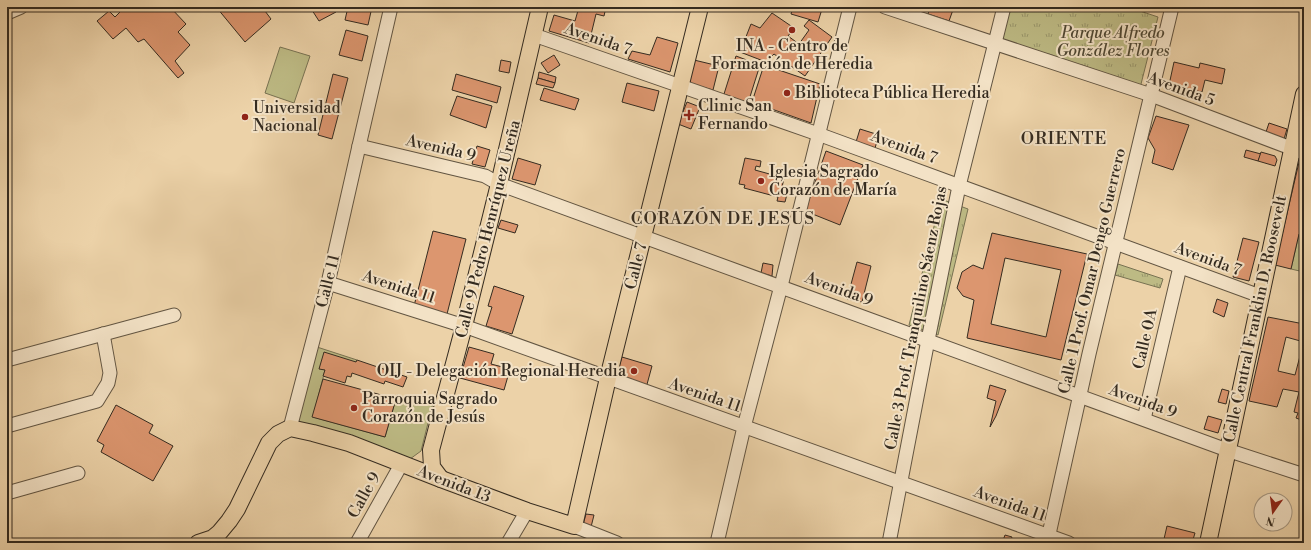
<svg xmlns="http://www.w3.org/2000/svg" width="1311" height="550" font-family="'Libre Bodoni',serif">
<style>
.grass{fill:url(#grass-tufts);stroke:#787252}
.garden{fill:#bdba84;stroke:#787252}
.building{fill:#dc966f;stroke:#342b20;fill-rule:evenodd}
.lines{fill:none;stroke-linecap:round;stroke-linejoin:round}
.minor-casing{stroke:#625542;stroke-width:15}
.major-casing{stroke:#342b20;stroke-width:18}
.minor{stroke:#f3e2c6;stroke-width:13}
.major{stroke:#ecd2a8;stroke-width:16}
.poi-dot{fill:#8f2418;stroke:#f3e2c6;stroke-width:1.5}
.labels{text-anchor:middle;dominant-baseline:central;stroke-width:4;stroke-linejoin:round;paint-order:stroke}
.park-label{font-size:16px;font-style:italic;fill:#4f4834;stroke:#f3e2c6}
.street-label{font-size:16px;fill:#342b20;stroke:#f3e2c6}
.poi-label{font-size:16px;fill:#342b20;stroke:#f3e2c6;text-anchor:start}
.neighbourhood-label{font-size:17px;letter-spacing:1px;fill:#342b20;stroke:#f3e2c6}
</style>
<defs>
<pattern id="grass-tufts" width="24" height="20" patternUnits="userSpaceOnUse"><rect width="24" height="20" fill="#bdba84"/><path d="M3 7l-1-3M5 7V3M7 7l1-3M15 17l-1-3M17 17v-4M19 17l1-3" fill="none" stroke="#9a976c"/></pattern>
</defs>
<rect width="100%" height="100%" fill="#ecd2a8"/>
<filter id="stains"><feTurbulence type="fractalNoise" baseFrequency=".005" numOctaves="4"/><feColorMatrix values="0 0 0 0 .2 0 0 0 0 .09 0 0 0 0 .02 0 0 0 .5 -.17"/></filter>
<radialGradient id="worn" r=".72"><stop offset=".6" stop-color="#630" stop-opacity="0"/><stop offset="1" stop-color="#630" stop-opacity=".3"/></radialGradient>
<!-- grass -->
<g class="grass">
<polygon points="1009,7 1128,7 1158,17 1140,88 1000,42"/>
<polygon points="941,199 968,209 938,335 909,325"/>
<polygon points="1118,264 1163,279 1160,288 1115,275"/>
</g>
<!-- garden -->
<g class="garden">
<polygon points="280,47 310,56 294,103 265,93"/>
<polygon points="1299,234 1304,235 1304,272 1291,269"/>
<polygon points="317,347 357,360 356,362 320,368 325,370 313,417 385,437 397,395 409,398 416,395 434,399 421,451 410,459 294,422"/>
</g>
<!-- building -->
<g class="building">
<polygon points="125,7 170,7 186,24 178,32 190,45 175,61 184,73 178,78 144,39 138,42 126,28 113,39 97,21 109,11 115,17"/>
<polygon points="218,7 262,7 271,19 245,42 217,8"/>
<polygon points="310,7 333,7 336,12 319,21"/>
<polygon points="348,7 372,7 368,25 345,20"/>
<polygon points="579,7 606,7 604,16 596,14 589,43 549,31 554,15 575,21"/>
<polygon points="793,7 817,7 822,9 818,22 791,14"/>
<polygon points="930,7 954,7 949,21 928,14"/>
<polygon points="772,13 794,28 788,36 799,44 809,30 804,26 809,20 832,37 805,76 774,54 766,62 740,52 751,24 760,28"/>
<polygon points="346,30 368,36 362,61 339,55"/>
<polygon points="657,37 678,43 670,72 628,59 632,51 650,55"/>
<polygon points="554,55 560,65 548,73 541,63"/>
<polygon points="736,56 760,65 748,103 724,94"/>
<polygon points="501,60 511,62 509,73 499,71"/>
<polygon points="694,60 719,66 713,90 691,84 689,78"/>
<polygon points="1174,62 1199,68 1200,63 1225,69 1222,84 1205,80 1202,92 1169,85"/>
<polygon points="764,65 820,84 811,123 752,102"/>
<polygon points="539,72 556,77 555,83 538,78"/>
<polygon points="333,74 348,78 332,139 318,135"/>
<polygon points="456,74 501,87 497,103 452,90"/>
<polygon points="538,78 555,83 553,88 536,84"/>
<polygon points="627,83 659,91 654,111 622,102"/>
<polygon points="544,88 579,99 575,110 540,100"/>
<polygon points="457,96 492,106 486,128 450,115"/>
<polygon points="687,102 700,107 691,129 678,124"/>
<polygon points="1156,116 1189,125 1173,170 1152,163 1155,150 1148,138"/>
<polygon points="1269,123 1287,129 1284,139 1265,135"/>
<polygon points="860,129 879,135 875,148 856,142"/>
<polygon points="477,146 490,150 485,167 472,164"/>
<polygon points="1246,150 1261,154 1258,161 1244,157"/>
<polygon points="826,151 863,165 840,225 805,211"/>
<polygon points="1261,152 1275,156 1277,160 1275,166 1258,161"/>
<polygon points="518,158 541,165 535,185 512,179"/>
<polygon points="745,158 761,161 760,167 756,166 755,170 784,178 781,192 787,194 785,202 777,201 778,197 744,188 745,185 739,184"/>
<polygon points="1300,158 1304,159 1304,235 1299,234 1291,269 1275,265"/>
<polygon points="501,220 518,225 515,233 498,228"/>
<polygon points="433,231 466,239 447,314 414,306"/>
<path d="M992 233 1087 254 1061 360 967 338 974 300 963 296 957 288 962 272 973 265 983 269ZM1005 258 1061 270 1046 337 991 324Z"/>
<polygon points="1243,238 1259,242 1249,281 1233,277"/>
<polygon points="857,262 871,266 862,302 847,299"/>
<polygon points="763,263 773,265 772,276 761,273"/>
<polygon points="494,286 524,296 512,334 486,326 492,307 488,306"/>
<polygon points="1217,299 1228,303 1224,317 1213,312"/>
<polygon points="1268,317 1304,324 1304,342 1286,337 1278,371 1295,375 1300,356 1304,357 1304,383 1302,392 1304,392 1304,421 1296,418 1298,413 1294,412 1299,392 1283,389 1277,407 1249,401"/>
<polygon points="469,347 494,354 491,364 510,369 504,390 460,378"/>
<polygon points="324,352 356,362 357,360 407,377 403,387 385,381 384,384 352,373 351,377 347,376 345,383 323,376 325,370 319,369"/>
<polygon points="622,357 652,366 646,388 616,376"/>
<polygon points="323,379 396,399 385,437 312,417"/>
<polygon points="990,385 1006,390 996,416 990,427 996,401 987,398"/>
<polygon points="1222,389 1229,391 1226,404 1218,402"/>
<polygon points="116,405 153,425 149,433 173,446 153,481 101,452 104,445 97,441"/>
<polygon points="1208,416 1222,420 1218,433 1204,429"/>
<polygon points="586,514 594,515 591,527 583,525"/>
<polygon points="1167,526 1195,533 1192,543 1178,543 1164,539"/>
<polygon points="1005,535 1012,537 1010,543 1002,543"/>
</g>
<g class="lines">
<!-- minor casing -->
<g class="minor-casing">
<g id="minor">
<polyline points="885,7 1151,95 1304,153"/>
<polyline points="7,13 21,7"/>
<polyline points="534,35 818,134 1260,296"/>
<polyline points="359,146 485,176 499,184 1227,450 1304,475"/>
<polyline points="328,283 464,326 1069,543"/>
<polyline points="7,360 174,315"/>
<polyline points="1144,419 1180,267"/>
<polyline points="7,426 97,401 108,383 110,373 103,334"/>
<polyline points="290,428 328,283 359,146 391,7"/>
<polyline points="7,493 78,473"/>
<polyline points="574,526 617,543"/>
<polyline points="357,543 402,463"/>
<polyline points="508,543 527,511"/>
<polyline points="717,543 744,427 781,286 850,7"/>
<polyline points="889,543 928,340 959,186 1004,7"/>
<polyline points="1047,543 1089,354 1172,7"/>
</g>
</g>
<!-- major casing -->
<g class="major-casing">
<g id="major">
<polyline points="441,479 432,467 431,450 464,326 499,184 540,7"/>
<polyline points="198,543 213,538 219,533 229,521 237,509 269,443 278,434 290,428 313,433 349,443 441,479 527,511 574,526 608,378 700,7"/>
<polyline points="1208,543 1304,94"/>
</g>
</g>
<!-- minor -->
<use href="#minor" class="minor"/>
<!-- major -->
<use href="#major" class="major"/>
</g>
<!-- markers -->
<g class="poi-dot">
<circle cx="792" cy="30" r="4"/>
<circle cx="787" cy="93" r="4"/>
<path d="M687 109h4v4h4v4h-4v4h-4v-4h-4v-4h4z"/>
<circle cx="245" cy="117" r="4"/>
<circle cx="761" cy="181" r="4"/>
<circle cx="634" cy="371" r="4"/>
<circle cx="354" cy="408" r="4"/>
</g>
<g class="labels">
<!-- park labels -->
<g class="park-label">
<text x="1113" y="33">Parque Alfredo<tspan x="1113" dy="18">González Flores</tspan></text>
</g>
<!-- street labels -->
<g class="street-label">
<text transform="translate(598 39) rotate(19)">Avenida 7</text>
<text transform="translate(1181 89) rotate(20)">Avenida 5</text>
<text transform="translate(904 147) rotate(20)">Avenida 7</text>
<text transform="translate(441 148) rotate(13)">Avenida 9</text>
<text transform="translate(488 229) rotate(-76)">Calle 9 Pedro Henríquez Ureña</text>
<text transform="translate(1208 259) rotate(20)">Avenida 7</text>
<text transform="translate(636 266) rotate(-76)">Calle 7</text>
<text transform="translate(1092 271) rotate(-77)">Calle 1 Prof. Omar Dengo Guerrero</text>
<text transform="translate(328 281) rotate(-76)">Calle 11</text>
<text transform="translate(399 287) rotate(18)">Avenida 11</text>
<text transform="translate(839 289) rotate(20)">Avenida 9</text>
<text transform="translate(916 318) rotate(-79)">Calle 3 Prof. Tranquilino Sáenz Rojas</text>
<text transform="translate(1255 319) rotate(-78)">Calle Central Franklin D. Roosevelt</text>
<text transform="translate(1145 339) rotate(-77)">Calle 0A</text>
<text transform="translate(705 395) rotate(19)">Avenida 11</text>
<text transform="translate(1143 401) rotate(20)">Avenida 9</text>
<text transform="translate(454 484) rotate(21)">Avenida 13</text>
<text transform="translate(364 495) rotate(-61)">Calle 9</text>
<text transform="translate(1010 504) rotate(20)">Avenida 11</text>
</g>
<!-- poi labels -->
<g class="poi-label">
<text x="792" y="46" text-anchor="middle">INA - Centro de<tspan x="792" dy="18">Formación de Heredia</tspan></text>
<text x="795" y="93">Biblioteca Pública Heredia</text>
<text x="698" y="106">Clinic San<tspan x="698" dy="18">Fernando</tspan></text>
<text x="253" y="108">Universidad<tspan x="253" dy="18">Nacional</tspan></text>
<text x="769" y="172">Iglesia Sagrado<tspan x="769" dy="18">Corazón de María</tspan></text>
<text x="626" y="371" text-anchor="end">OIJ - Delegación Regional Heredia</text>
<text x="362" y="399">Parroquia Sagrado<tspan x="362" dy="18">Corazón de Jesús</tspan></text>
</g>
<!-- neighbourhood labels -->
<g class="neighbourhood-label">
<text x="1064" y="139">ORIENTE</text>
<text x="723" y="219">CORAZÓN DE JESÚS</text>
</g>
</g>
<!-- margin -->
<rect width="1311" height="550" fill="none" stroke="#ecd2a8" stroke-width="24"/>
<rect x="8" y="8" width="1295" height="534" fill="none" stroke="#342b20" stroke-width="2"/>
<rect x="12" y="12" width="1287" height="526" fill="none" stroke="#342b20"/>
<!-- north arrow -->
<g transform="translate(1273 512) rotate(194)"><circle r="19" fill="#f3e2c6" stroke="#a79984"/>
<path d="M0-3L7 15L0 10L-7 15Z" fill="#8f2418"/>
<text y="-6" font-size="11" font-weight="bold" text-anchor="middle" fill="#342b20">N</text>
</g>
<rect width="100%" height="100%" filter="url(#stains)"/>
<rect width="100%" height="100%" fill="url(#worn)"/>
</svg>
